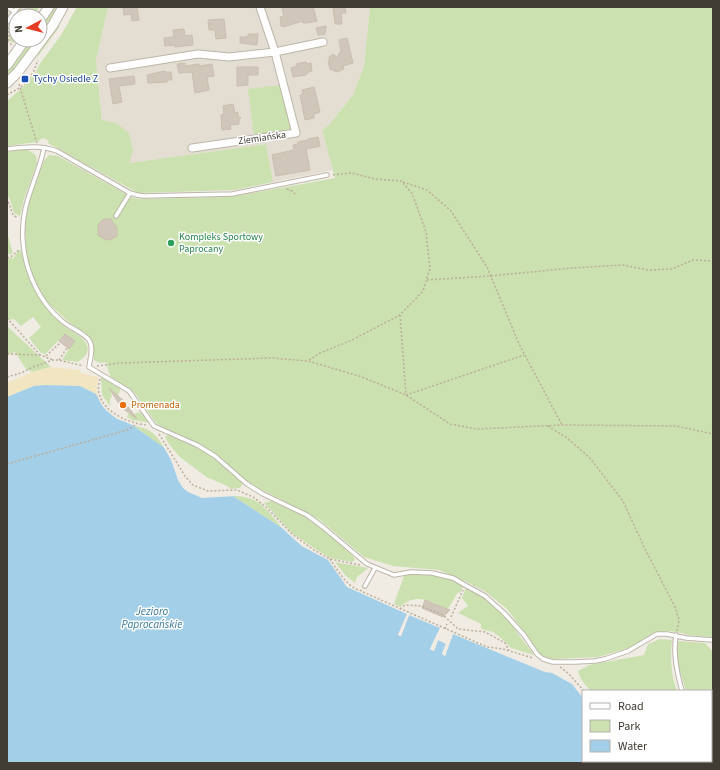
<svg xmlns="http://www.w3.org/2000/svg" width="720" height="770" font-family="'Source Sans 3',sans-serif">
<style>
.residential{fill:#e3ddd2}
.green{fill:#cce1b0}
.sand{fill:#f2e6c2}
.water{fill:#a4cfe8}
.pier{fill:#f0ece4}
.building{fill:#d0c7ba;stroke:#cabeae}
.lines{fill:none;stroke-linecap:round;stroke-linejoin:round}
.service-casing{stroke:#bdb6aa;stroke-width:5.5}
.minor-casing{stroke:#bdb6aa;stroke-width:9}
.tertiary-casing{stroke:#bdb6aa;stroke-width:11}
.path{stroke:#bbae9a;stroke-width:1.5;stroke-dasharray:2 2;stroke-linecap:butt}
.service{stroke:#fff;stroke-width:3.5}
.minor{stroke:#fff;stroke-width:7}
.tertiary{stroke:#fff;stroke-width:9}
.transit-dot{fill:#1a4fb4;stroke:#fff;stroke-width:1.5}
.leisure-dot{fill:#2e9e5b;stroke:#fff;stroke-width:1.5}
.food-dot{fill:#e8710a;stroke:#fff;stroke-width:1.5}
.labels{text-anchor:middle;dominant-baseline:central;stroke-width:3;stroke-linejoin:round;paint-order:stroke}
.transit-label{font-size:10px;fill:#164399;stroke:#fff;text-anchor:start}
.street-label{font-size:10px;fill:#413c34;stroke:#fff}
.leisure-label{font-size:10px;fill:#27864d;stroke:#fff;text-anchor:start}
.food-label{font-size:10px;fill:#c56008;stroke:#fff;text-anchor:start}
.water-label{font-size:11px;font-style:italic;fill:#3879a2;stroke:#fff}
</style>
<rect width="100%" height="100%" fill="#f0ece4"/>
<!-- residential -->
<g class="residential">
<polygon points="7,7 33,7 27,16 16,16 15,34 7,41"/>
<polygon points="108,7 370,7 364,66 353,95 329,125 322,130 333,170 273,182 266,144 107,166 96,60"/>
</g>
<!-- green -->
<g class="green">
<polygon points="29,7 39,7 34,16 16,16 16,39 13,43 10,41 10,25 20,9 26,13"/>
<polygon points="53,7 58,7 40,36 40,30"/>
<polygon points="77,7 108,7 96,60 102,120 116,123 129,133 133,151 129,163 266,144 273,182 235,190 138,193 48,143 49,141 43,138 37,142 7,146 7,101 22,88 36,72 39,65 61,35"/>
<path d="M370 7H713V637L688 635 682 633 670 631 652 634 640 643 629 648 598 657 553 659 546 657 539 654 527 636 507 609 486 592 465 581 439 570 393 566 364 557 320 520 247 482 216 454 205 448 162 427 156 423 134 392 111 377 109 373 106 362 100 363 94 360 93 344 91 340C87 334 79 331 74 326 65 319 55 310 47 301 26 275 21 236 28 204 31 189 38 175 44 161L49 155 58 156 131 197 139 199 219 197 247 194 335 178 322 130 329 125 353 95 364 66Z"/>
<polygon points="58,25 60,26 36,59 39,52"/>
<polygon points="32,40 38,40 7,77 7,71"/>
<polygon points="281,85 293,127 289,132 254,137 248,89"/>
<polygon points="18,150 28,150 33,153 36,156 37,163 24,199 20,216 14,213 9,197 7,197 7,152"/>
<polygon points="7,232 13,253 7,255"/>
<path d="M21 250C26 279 40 306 63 325 70 331 83 336 87 345 90 353 84 358 78 362L62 360 74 341 65 334 45 354 41 353 29 338 41 327 33 317 21 326 14 319 7 320V259L11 257 13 259 18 251Z"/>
<polygon points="7,326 51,367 32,372 26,369 15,352 7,355"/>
<polygon points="101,377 121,388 118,395 110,389 112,396 110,399 110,406 102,395"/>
<polygon points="140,412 150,423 132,420 127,417 129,413 134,416 134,414"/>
<path d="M135 426C150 428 157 435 164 448L135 427Z"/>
<path d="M168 435 196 447 215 459 243 483 240 488 231 489C224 483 216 482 208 478 193 470 172 452 165 437Z"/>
<path d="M233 496C257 495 268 510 282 528Z"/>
<polygon points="271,501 306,517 324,530 353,556 355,560 352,562 330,558 317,550 292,533 264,503"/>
<polygon points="335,562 368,568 357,577 355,583 345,575"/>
<path d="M412 574C431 574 447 577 464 585L460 593 458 592 448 609C430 601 416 592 400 607L394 604 404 576Z"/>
<polygon points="466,587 482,595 504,615 534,655 511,648 502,639 493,632 481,629 481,624 458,613 468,606 462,598"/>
<path d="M660 639 672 640C670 657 671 675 677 691H591C585 685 580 679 578 671L589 665 644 655 648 644Z"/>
<polygon points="677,641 705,643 713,652 713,706 711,709 711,691 686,691 677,661"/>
</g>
<!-- sand -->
<polygon class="sand" points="51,367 80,370 81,373 98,377 97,392 100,402 96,394 80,386 54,385 34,386 7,397 7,383 32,372"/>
<!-- water -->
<polygon class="water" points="45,385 80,386 96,394 103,407 112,415 132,425 233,496 282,528 302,546 328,560 347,587 407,614 398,635 401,636 409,615 440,628 430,649 434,651 438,640 446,644 442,654 445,656 453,634 518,661 545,672 552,673 572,684 583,698 583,761 627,761 629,763 7,763 7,397 34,386"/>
<!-- pier -->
<g class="pier">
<polygon points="97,392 108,410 118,417 137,426 117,419 107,411 100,402"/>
<polygon points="162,444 208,478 214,480 236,496 202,498 188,492 183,488 178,480 171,460"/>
<polygon points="285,531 303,545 328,560 302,546"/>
<polygon points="407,614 409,615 401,636 398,635"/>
<polygon points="440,628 442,629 437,639 448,643 444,653 448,643 451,633 453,634 445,656 442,654 446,643 438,640 434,651 430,649"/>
</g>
<!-- building -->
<g class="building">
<polygon points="123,7 137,7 139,20 132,21 131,14 124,15"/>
<polygon points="288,7 313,7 317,21 308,23 303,23 303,21 283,27 280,25 281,22 280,17 284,16 282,8"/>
<polygon points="333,7 345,7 346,13 341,13 342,24 335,24"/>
<polygon points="224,19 226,38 216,39 215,30 209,30 208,20"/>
<polygon points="326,26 325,34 318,35 316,28"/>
<polygon points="184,29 185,36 192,35 193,45 175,47 174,45 165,46 164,38 174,37 173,30"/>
<polygon points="248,34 258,34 257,45 240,43 240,37 248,37"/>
<polygon points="347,38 353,63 343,66 344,69 337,72 330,69 328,61 330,61 329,57 333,54 337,57 341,51 339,40"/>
<polygon points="306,62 307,64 311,63 312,71 308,72 306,75 293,77 291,68 297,66 296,64"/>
<polygon points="185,63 185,66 199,64 199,66 212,64 214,76 207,77 209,90 195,93 192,72 179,73 177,64"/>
<polygon points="237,67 258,67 258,75 248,75 248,85 237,86"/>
<polygon points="165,71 165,72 171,72 172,80 167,80 167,82 148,83 147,75"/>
<polygon points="134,76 135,84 119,86 122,102 113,104 109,79"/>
<polygon points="314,87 320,112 314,114 314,118 305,120 300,95 303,95 302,90"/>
<polygon points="233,104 235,113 238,112 238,116 241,118 239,120 239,124 230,125 231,129 222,130 221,115 224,114 223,106"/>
<polygon points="318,137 320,146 306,149 310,170 276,176 272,155 294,150 293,145 298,144 298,142 308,140 308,139"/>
<polygon points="106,219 111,219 117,228 117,236 112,239 106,240 98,235 98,225 102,220"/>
<polygon points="65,334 75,341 69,349 59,341"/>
<polygon points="109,388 124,401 137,419 121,407"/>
<polygon points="425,600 450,610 443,617 422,608"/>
</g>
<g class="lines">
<!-- service casing -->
<g class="service-casing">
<g id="service">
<polyline points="8,7 15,12"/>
<polyline points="7,22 18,7"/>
<path d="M44 148C37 182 20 203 23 241 25 271 39 302 62 321 69 327 85 334 89 340 94 347 90 360 89 367L129 391 154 426 197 445 215 456 247 484 263 494 307 515 323 527 367 564 394 575 411 572 432 573 453 578 465 585 485 596 504 613 524 635 537 654 543 659 553 662H575L595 661 605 659 628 651 657 634H667L686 638 713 640"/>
<path d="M7 149C25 147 40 145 57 151L130 193 137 195 144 196 232 194 327 175"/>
<polyline points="116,216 130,193"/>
<polyline points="365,586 375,568"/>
<path d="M676 635C673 655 677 672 682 691"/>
</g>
</g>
<!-- minor casing -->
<g class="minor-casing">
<g id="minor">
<polyline points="110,68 198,54 229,57 275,52 260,7"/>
<polyline points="192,148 296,133 275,52 323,42"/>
</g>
</g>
<!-- tertiary casing -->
<g class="tertiary-casing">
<g id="tertiary">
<polyline points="40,20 49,7"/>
<polyline points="7,65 25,40"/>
<polyline points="7,83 18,72 53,25 63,7"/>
</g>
</g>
<!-- path -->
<g class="path">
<polyline points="9,27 9,43"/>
<polyline points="7,41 12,45"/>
<polyline points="19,84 37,143"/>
<polyline points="7,95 21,87 25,83 33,73 38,60"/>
<polyline points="403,182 427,190 451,211 487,267 519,344 562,425"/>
<polyline points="287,189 292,191 295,194"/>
<polyline points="7,198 13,215 18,218"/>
<polyline points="7,258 12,256 19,250"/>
<polyline points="427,280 490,276 572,268 623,265 648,270 672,269 693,260 713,261"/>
<polyline points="400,315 406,395 524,355"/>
<polyline points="7,318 40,355"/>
<polyline points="7,354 40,355 53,360"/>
<polyline points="46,356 60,343"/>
<polyline points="59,360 67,348"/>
<polyline points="309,360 320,353 352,340 400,315 423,291 430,268 426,232 412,193 401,181 375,179 352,173 331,175"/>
<polyline points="97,366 120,363 272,358 308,361 359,376 406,395 450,424 477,429 562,425 676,426 713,434"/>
<polyline points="7,377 21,373 33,367 53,360 59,360 83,366"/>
<path d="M100 379C91 407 125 423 147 425"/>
<polyline points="548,426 567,438 590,458 623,501 644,547 675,607 679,620 677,631"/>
<polyline points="159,434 185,476 193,485 208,491 237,490 253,497 266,507 292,534 314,550 330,559 360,565"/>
<polyline points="7,464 127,430 137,424"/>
<path d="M330 559C338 571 348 589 363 591"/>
<polyline points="363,592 487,647 503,649 533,658"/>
<polyline points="400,609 405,605 421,606 443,615 458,629 485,632 505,643 509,650"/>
<polyline points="451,617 463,590"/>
<polyline points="445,629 447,624"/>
<polyline points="560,667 568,673 584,691"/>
<polyline points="711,721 713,718"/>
<polyline points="711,735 713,733"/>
<polyline points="711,747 713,745"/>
<polyline points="658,761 670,761"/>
<polyline points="696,761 697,763"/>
<polyline points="647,763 648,761"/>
</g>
<!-- service -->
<use href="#service" class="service"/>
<!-- minor -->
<use href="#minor" class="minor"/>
<!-- tertiary -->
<use href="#tertiary" class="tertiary"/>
</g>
<!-- markers -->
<rect class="transit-dot" x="21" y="75" width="8" height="8" rx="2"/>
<circle class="leisure-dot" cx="171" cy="243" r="4"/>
<circle class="food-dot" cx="123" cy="405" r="4"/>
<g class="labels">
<!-- transit labels -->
<g class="transit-label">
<text x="33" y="79">Tychy Osiedle Z</text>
</g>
<!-- street labels -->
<g class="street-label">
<text transform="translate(262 138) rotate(-8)">Ziemiańska</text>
</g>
<!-- leisure labels -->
<g class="leisure-label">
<text x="179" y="237">Kompleks Sportowy<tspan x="179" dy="12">Paprocany</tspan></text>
</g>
<!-- food labels -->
<g class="food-label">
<text x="131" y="405">Promenada</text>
</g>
<!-- water labels -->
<g class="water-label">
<text x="152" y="611">Jezioro<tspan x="152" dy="13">Paprocańskie</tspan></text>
</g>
</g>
<!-- border -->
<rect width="720" height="770" fill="none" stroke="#413c34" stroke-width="16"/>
<!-- legend -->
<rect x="582" y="690" width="130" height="72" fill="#ffffff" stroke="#b3b1ae"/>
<rect x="590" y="703" width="20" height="6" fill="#ffffff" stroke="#b3b1ae"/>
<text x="618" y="710" font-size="12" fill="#413c34">Road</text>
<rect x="590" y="720" width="20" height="12" fill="#cce1b0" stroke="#b3b1ae"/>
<text x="618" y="730" font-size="12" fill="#413c34">Park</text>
<rect x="590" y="740" width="20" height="12" fill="#a4cfe8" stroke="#b3b1ae"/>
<text x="618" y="750" font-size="12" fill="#413c34">Water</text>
<!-- north arrow -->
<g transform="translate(28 28) rotate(263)"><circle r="19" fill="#ffffff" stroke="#b3b1ae"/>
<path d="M0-3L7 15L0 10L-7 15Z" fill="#e53b25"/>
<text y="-6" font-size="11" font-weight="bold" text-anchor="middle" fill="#413c34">N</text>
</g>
</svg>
